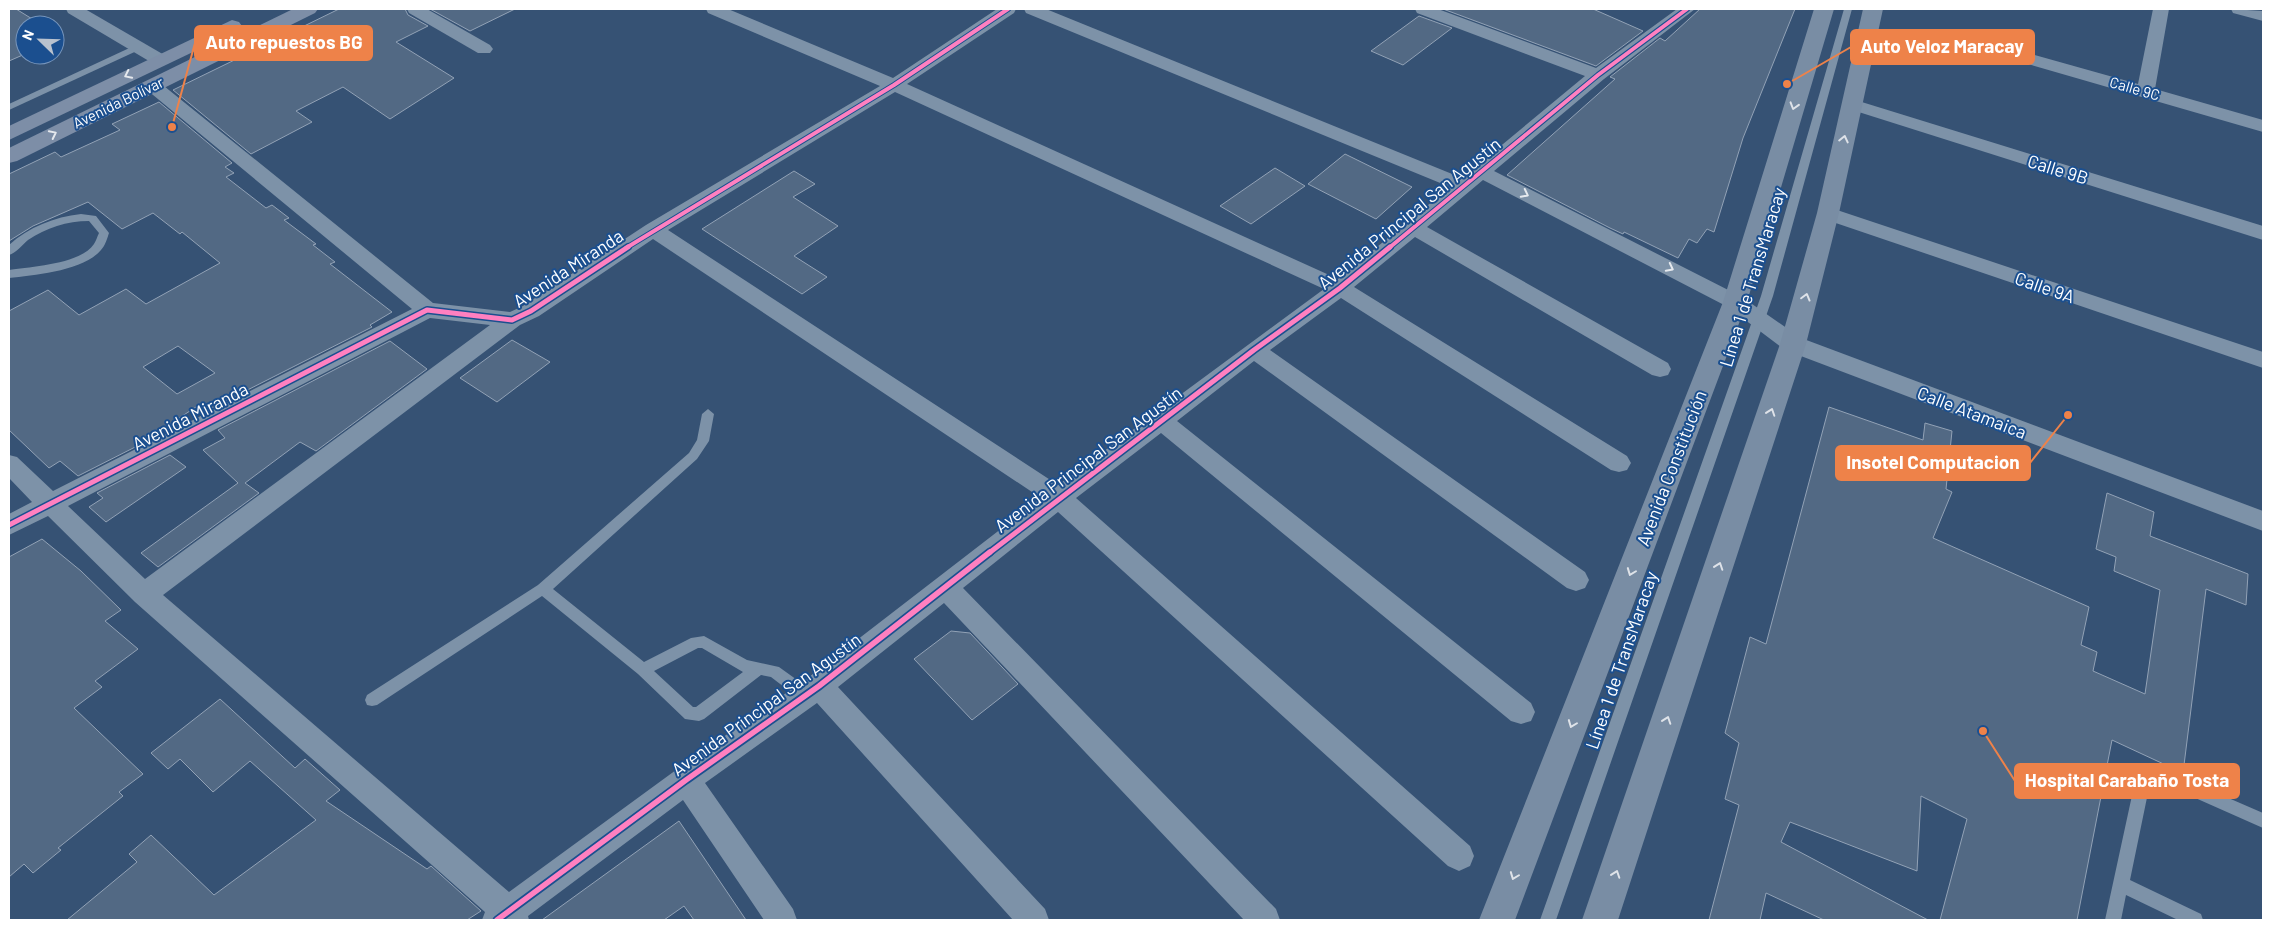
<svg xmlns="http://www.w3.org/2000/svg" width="2272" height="929" font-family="Barlow,sans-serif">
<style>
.building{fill:#526984;stroke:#92a2b6;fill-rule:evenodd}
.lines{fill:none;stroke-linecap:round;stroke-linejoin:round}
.lane{fill:#7d92a8;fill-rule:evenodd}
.street{fill:#7d92a8;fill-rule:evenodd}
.secondary{fill:#798da4;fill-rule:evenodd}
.primary{fill:#7d8ea7;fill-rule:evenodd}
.cycleway-far2-casing{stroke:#1b4f8f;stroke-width:6}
.cycleway-far1-casing{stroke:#1b4f8f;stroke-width:8}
.cycleway-casing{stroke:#1b4f8f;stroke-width:9}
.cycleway-far2{stroke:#ff80c0;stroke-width:4}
.cycleway-far1{stroke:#ff80c0;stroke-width:5}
.cycleway{stroke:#ff80c0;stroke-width:5.5}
.oneway{stroke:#e5e8ed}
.oneway2{stroke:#dee2e8}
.oneway3{stroke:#e5e9ee}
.labels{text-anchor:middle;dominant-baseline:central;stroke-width:4;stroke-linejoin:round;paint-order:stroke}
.far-street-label{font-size:15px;fill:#fff;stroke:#1b4f8f}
.street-label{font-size:18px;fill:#fff;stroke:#1b4f8f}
.leader{fill:none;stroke:#ee8249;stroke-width:2}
.callout-dot{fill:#ee8249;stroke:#1b4f8f;stroke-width:2}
.callout{fill:#ee8249;stroke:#ee8249;stroke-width:2}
.callout-label{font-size:19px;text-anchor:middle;font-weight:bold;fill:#fff}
</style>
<rect width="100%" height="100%" fill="#365274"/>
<!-- building -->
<g class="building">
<polygon points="9,9 16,9 42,25 25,25 25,54 9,61"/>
<polygon points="339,9 405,9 408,15 428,26 396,42 454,78 390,119 343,87 296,111 312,122 251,154 173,90"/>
<polygon points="430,9 515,9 470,31"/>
<polygon points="1443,9 1593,9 1643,31 1596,66"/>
<polygon points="1700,9 1795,9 1743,138 1714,232 1707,229 1697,243 1689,239 1678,258 1624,232 1623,234 1610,228 1507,175 1615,79 1610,77 1660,38 1665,41"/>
<polygon points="1419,16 1452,28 1403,65 1371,51"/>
<path d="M159 102 232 163 225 167 234 173 226 177 266 208 272 205 289 218 284 220 316 244 313 245 335 262 330 264 392 312 370 325 372 327 202 413 196 407 147 439 149 440 78 476 60 461 49 468 9 430V311L48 290 79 315 126 289 146 304 220 263 182 232 180 234 153 213 122 229 88 202 33 226 9 241V174L55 152 61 157 120 130 112 124ZM178 346 215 373 177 394 143 367Z"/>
<polygon points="1345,154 1412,187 1376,219 1308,184"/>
<polygon points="1275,168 1305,186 1251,224 1220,206"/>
<polygon points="794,171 815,184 793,197 838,226 794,256 827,277 802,294 702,229"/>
<polygon points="512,340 550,362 497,402 460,378"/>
<polygon points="390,341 427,369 316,451 300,442 245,483 259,493 158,567 141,553 238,483 203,450 225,438 218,430"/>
<polygon points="1829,407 1923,440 1925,423 1952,431 1946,489 1952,492 1933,538 2089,607 2081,645 2097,652 2093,671 2145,694 2160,590 2114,571 2116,557 2096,549 2107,493 2154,512 2150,536 2248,574 2246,605 2206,589 2183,773 2112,740 2077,920 1940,920 1967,819 1921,796 1917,871 1790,822 1781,842 1928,920 1824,920 1766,893 1760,920 1709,920 1739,805 1725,799 1739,743 1725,733 1750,637 1766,644"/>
<polygon points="170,455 186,467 106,522 89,507 103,498 97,493"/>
<polygon points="42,539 81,571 121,610 105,621 138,649 95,681 102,687 74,708 143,774 119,792 123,796 58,848 61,850 33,873 24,864 9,877 9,557"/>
<polygon points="951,631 970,633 1018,684 972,720 914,659"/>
<polygon points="220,699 295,768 305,759 340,790 326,801 427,869 431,866 481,911 467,920 67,920 137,862 129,854 151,835 214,895 316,820 250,761 213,792 180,759 168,769 151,753"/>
<polygon points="679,821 746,920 694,920 684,906 664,920 542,920"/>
</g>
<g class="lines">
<!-- lane -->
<g class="lane">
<polygon points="1844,9 1852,9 1773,296 1556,920 1540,920 1761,296"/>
<polygon points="138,44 143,47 141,49 9,110 9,104"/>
<path d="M81 214 96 216 109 233C107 239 105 246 101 250 83 271 35 275 9 278V270C30 267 81 264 94 244 96 241 97 237 99 233L89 221C67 221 46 228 28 240 22 245 16 253 9 255V245C29 227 54 217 81 214Z"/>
<path d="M708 409 714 414 709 441 697 459 553 589 644 662 691 638 704 636 747 660 779 667 811 690 813 695 811 700 806 701 801 700 771 677 761 675 704 719 699 721 685 719 638 674 542 596 377 705 372 706 367 705 365 700 367 695 538 585 689 453 697 440 702 414ZM698 648H702L743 672 696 707H693L654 671Z"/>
<polygon points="2157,767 2263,813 2263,828 2157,781 2150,783 2130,880 2201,914 2203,920 2178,920 2126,895 2121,920 2105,920 2136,777 2139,772"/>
</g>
<!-- street -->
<g class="street">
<polygon points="66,9 85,9 166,56 169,60 166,64 154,64 68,13"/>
<polygon points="407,9 427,9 490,45 493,49 490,53 478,53 409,13"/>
<path d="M706 9H728L893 78 997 9H1016L1014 13 907 84 1338 279 1450 187 1026 13 1024 9H1046L1462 178 1585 76 1417 13 1415 9H1438L1596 68 1677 9H1695L1604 79 1494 171 1742 297 1801 338 2263 511V531L1785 350 1728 307 1483 180 1427 227 1668 363 1671 369 1668 375 1660 377 1652 375 1415 237 1354 287 1627 456 1631 463 1627 470 1619 472 1611 470 1341 298 1270 350 1585 572 1589 580 1585 588 1576 591 1567 588 1254 361 1177 421 1531 703 1535 712 1531 721 1521 724 1511 721 1161 433 1076 498 1470 846 1474 856 1470 866 1459 871 1448 866 1058 512 963 588 1276 909 1280 920H1244L944 603 838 687 1045 909 1049 920H1013L817 703 705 783 793 909 797 920H764L683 800 528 916 529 920H482L485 912 135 602 48 516 9 535V514L32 502 9 478V455L17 457 53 491 412 309 147 90 144 86 147 82H159L433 303 510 312 523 306 646 225 880 86 708 13ZM895 92 1324 289 1058 485 668 230ZM653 239 1041 498 809 677 676 770 509 892 163 595 520 325 539 316ZM430 318 490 325 145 579 68 506Z"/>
<polygon points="2153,9 2169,9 2155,89 2263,120 2263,132 2000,56 1997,52 2000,48 2006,47 2138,84"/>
<polygon points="2231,9 2263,11 2263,21 2233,13"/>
<polygon points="1852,99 2263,226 2263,240 1846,108 1843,104 1846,100"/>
<polygon points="1828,207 2263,352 2263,368 1821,218 1818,213 1821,208"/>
</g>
<!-- secondary -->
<g class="secondary">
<polygon points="1814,9 1834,9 1747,302 1515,920 1479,920 1723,302"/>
<polygon points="1863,9 1883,9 1839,213 1806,344 1618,920 1582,920 1780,344 1817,213"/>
</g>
<!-- primary -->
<g class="primary">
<polygon points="293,9 318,9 315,13 17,161 9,163 9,148"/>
<polygon points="232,20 239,22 242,26 239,30 9,140 9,126"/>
</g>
<!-- cycleway-far2 casing -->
<g class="cycleway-far2-casing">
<g id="cycleway-far2">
<polyline points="626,248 894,85 1008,9"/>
<polyline points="1389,248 1598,75 1687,9"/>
</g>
</g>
<!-- cycleway-far1 casing -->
<g class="cycleway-far1-casing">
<g id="cycleway-far1">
<polyline points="9,525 427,310 512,320 531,311 628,247"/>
<polyline points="989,553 1254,350 1340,288 1390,247"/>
</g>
</g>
<!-- cycleway casing -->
<g class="cycleway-casing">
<polyline id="cycleway" points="497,920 686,780 819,686 990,552"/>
</g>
<!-- cycleway-far2 -->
<use href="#cycleway-far2" class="cycleway-far2"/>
<!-- cycleway-far1 -->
<use href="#cycleway-far1" class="cycleway-far1"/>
<!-- cycleway -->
<use href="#cycleway" class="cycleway"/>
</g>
<!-- one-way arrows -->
<defs><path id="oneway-chevron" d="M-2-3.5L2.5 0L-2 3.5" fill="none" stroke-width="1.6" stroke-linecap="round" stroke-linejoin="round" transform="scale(1.25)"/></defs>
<g class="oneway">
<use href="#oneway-chevron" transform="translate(128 75) rotate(154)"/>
<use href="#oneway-chevron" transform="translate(53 134) rotate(-26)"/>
</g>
<g class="oneway2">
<use href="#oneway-chevron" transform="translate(1794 106) rotate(107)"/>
<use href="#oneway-chevron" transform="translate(1844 139) rotate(-77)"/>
<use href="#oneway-chevron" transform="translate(1806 297) rotate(-75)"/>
<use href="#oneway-chevron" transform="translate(1771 412) rotate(-71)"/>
<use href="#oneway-chevron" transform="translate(1719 566) rotate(-71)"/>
<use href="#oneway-chevron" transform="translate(1631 572) rotate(111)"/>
<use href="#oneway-chevron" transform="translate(1667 720) rotate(-71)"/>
<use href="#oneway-chevron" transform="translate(1572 724) rotate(111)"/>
<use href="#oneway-chevron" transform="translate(1616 874) rotate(-71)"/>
<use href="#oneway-chevron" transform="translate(1514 876) rotate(111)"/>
</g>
<g class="oneway3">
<use href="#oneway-chevron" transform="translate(1525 194) rotate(27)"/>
<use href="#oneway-chevron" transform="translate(1670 268) rotate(27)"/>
</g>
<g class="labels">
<!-- far-street labels -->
<g class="far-street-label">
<text transform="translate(2135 88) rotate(16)">Calle 9C</text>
<text transform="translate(118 102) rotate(-26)">Avenida Bolívar</text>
</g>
<!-- street labels -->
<g class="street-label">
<text transform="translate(2058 169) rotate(17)">Calle 9B</text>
<text transform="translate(1409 213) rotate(-39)">Avenida Principal San Agustín</text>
<text transform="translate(568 268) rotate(-33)">Avenida Miranda</text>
<text transform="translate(1752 277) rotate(-73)">Línea 1 de TransMaracay</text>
<text transform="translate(2045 287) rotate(19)">Calle 9A</text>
<text transform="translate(1972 412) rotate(21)">Calle Atamaica</text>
<text transform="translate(190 416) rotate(-27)">Avenida Miranda</text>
<text transform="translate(1088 459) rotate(-37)">Avenida Principal San Agustín</text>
<text transform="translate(1671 468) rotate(-69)">Avenida Constitución</text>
<text transform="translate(1621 660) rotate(-71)">Línea 1 de TransMaracay</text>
<text transform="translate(766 704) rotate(-36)">Avenida Principal San Agustín</text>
</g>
</g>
<!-- callouts -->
<path class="leader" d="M172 127L195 43M1787 84L1851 47M2068 415L2030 463M1983 731L2015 781"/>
<g class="callout-dot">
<circle cx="172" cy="127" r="5"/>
<circle cx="1787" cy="84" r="5"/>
<circle cx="2068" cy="415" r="5"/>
<circle cx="1983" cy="731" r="5"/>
</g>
<g class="callout">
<rect x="195" y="26" width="177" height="34" rx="5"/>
<rect x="1851" y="30" width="183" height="34" rx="5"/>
<rect x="1836" y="446" width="194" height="34" rx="5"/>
<rect x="2015" y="764" width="224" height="34" rx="5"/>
</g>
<g class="callout-label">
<text x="284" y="49">Auto repuestos BG</text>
<text x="1942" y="53">Auto Veloz Maracay</text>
<text x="1933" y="469">Insotel Computacion</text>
<text x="2127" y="787">Hospital Carabaño Tosta</text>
</g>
<!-- border -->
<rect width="2272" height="929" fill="none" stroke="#ffffff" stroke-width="20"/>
<!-- north arrow -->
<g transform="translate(40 40) rotate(293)"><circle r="24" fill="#1b4f8f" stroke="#7695bc"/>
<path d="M0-4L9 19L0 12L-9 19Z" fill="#b9c2ce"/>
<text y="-8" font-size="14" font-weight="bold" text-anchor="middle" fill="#ffffff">N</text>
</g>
</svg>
